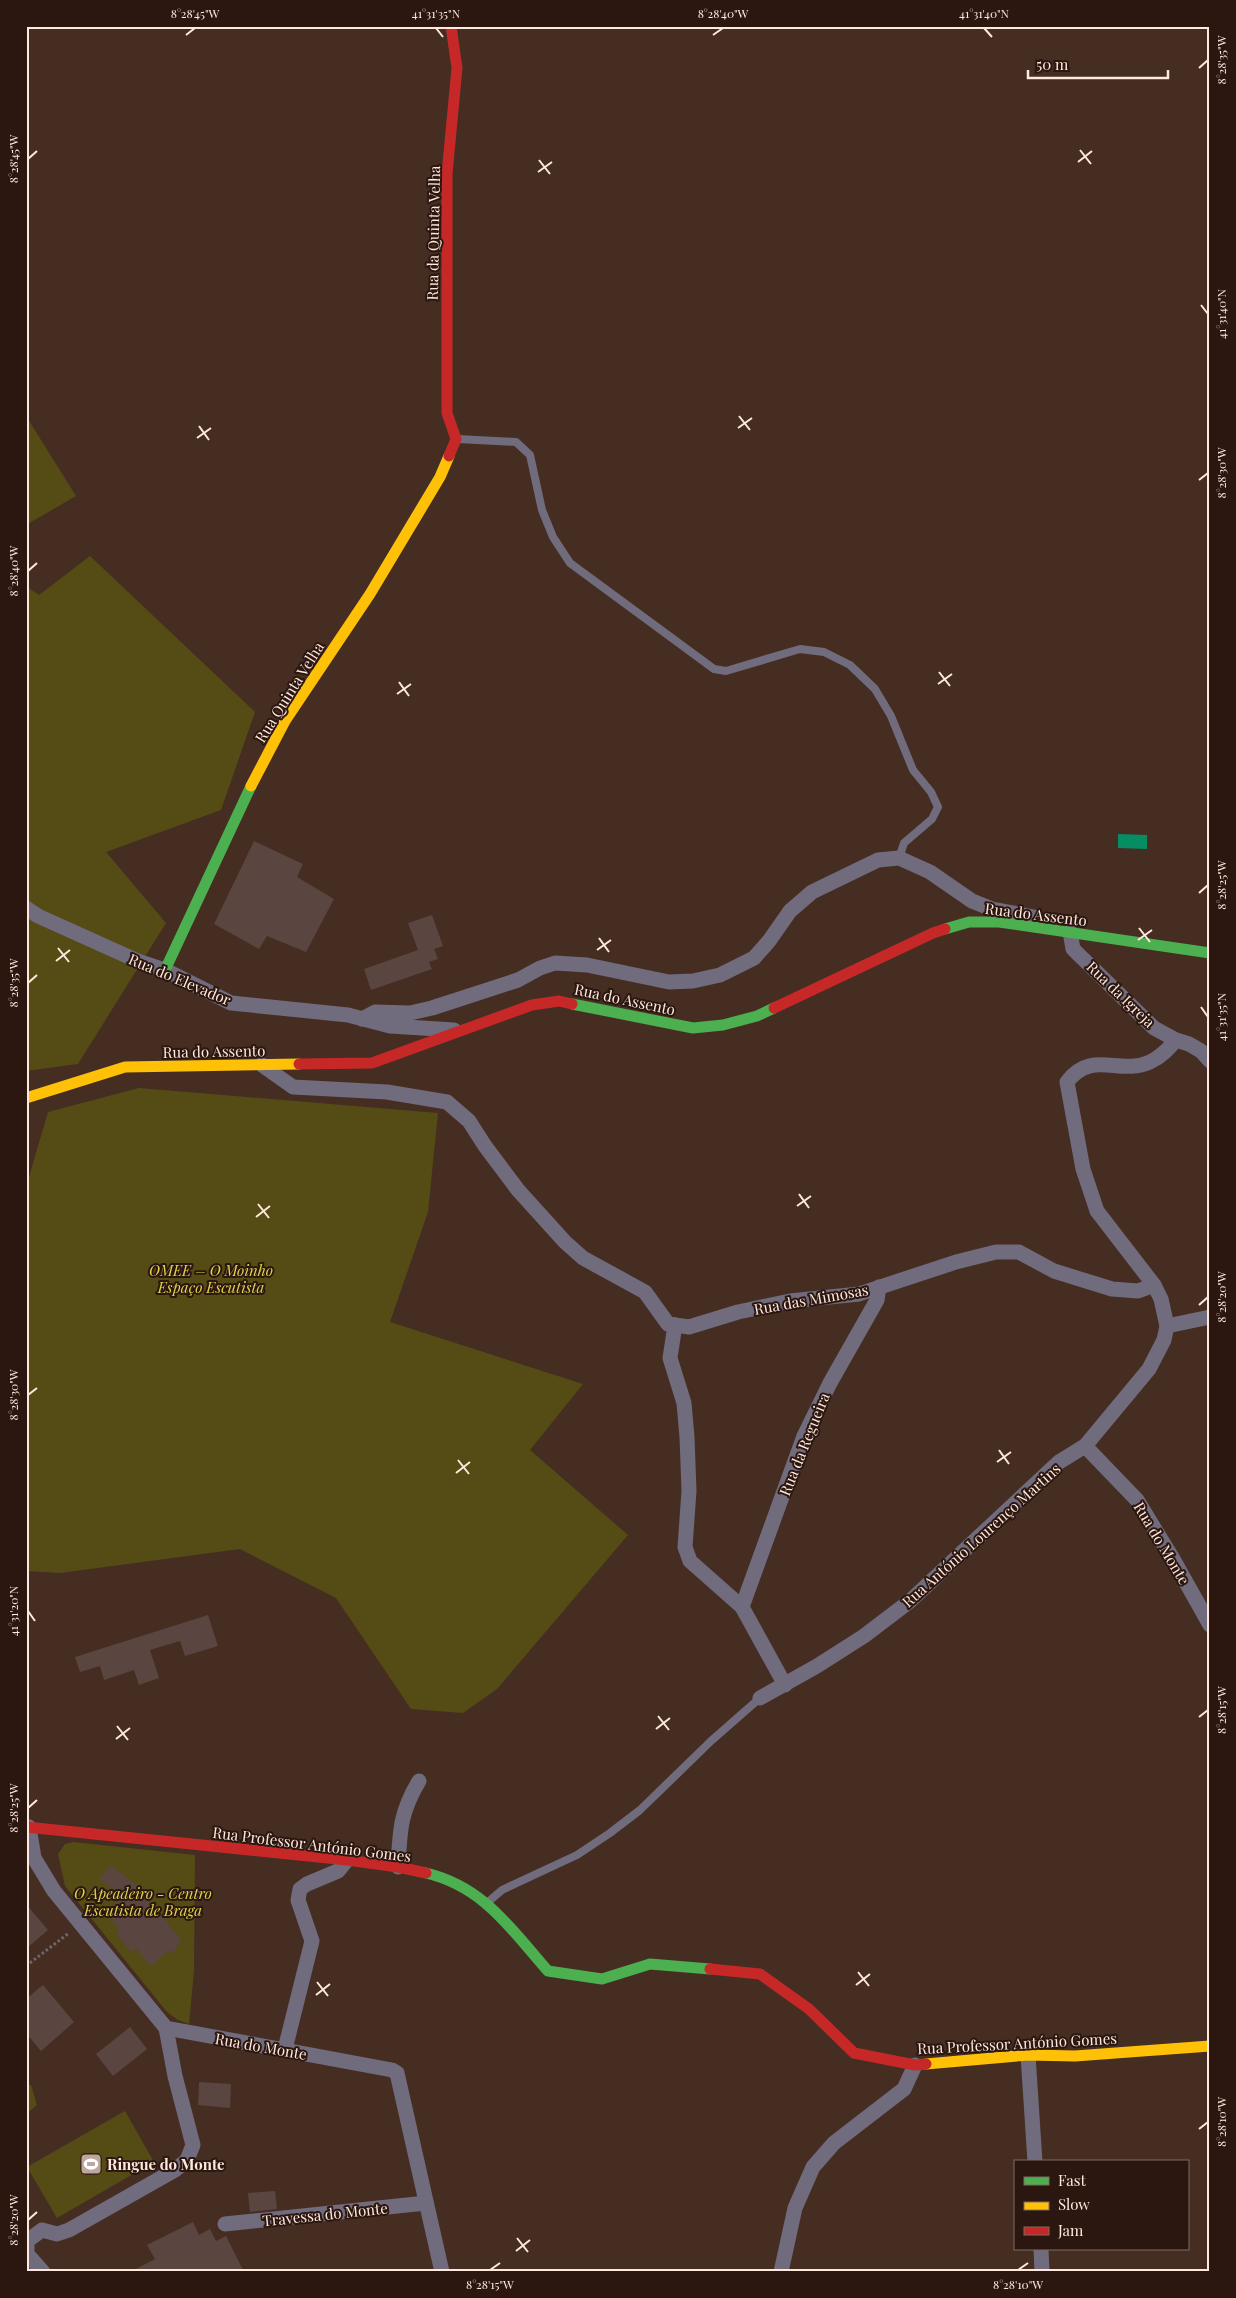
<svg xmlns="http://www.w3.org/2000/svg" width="1236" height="2298" font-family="'Playfair Display',serif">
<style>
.green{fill:#554c15}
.water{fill:#068d64}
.building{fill:#5a4540}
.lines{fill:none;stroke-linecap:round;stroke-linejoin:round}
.path{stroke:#70686f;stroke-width:3;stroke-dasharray:2.5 2.5;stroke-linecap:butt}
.lane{stroke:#706b7d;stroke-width:8}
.street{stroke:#706b7d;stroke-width:15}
.fast{stroke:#4caf50;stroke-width:11}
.slow{stroke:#ffc107;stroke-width:11}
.jam{stroke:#c62828;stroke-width:11}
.ticks{fill:none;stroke:#ffe8de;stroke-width:2}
.labels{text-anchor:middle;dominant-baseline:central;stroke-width:4;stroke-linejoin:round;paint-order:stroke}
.street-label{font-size:15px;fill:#ffe8de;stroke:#2b170f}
.park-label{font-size:15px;font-style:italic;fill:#dfd34c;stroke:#2b170f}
.poi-label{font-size:15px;font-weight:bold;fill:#ffe8de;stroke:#2b170f;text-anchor:start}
.neatline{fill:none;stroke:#ffe8de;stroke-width:2}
.ticks-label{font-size:12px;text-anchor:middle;fill:#ffe8de}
</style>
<rect width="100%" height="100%" fill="#452d22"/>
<!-- green -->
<g class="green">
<polygon points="26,416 76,496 26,525"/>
<polygon points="90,556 255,712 221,810 106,852 166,923 78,1064 26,1071 26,586 39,595"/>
<polygon points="139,1088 438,1113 428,1212 390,1322 583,1384 530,1450 628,1535 497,1689 463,1713 411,1709 336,1598 240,1549 60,1573 26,1571 26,1187 48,1112"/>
<polygon points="73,1842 195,1855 194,1971 189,2024 178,2020 167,2012 65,1886 58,1854 65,1844"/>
<polygon points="26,2085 31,2085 37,2105 26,2114"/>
<polygon points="125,2111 154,2162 57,2218 27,2167"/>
</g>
<!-- water -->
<polygon class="water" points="1118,834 1147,835 1147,849 1118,848"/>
<!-- building -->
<g class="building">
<polygon points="254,841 303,864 297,877 334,899 306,952 267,936 259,949 214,924"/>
<polygon points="432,915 443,946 434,949 438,959 429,962 432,969 371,990 364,969 418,950 408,923"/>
<polygon points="208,1615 218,1646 185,1656 180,1641 150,1650 159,1678 139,1685 134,1670 104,1680 100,1666 80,1672 75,1657"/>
<polygon points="110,1865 137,1885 181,1940 173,1954 170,1950 150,1966 136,1948 131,1952 116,1934 120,1931 105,1911 124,1896 99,1879"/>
<polygon points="26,1904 48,1930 26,1949"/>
<polygon points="43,1985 74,2022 41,2051 26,2033 26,1999"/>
<polygon points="130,2027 147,2049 113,2076 96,2054"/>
<polygon points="199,2082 231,2084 230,2108 198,2105"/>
<polygon points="275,2191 277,2209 250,2212 248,2193"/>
<polygon points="193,2222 199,2235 210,2229 216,2241 226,2236 244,2272 130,2272 155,2259 147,2245"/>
</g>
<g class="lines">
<!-- path -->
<polyline class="path" points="26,1966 69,1933"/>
<!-- lane -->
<g class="lane">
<polyline points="458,439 516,442 530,455 542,510 553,537 570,563 714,669 726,671 800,649 824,652 850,665 875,689 891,716 913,770 931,792 938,807 932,819 904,843 899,858"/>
<polyline points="488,1902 502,1890 577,1855 610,1833 640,1810 711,1741 760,1698"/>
</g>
<!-- street -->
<g class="street">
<polyline points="26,908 38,916 138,961 165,970 231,1003 348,1015 390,1026 454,1030"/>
<polyline points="1070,932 1073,949 1154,1028 1176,1040 1189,1044 1201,1051 1210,1061"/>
<polyline points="362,1019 375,1012 410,1013 432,1008 518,980 540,968 555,963 587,965 669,982 693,981 720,975 754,958 769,941 790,911 812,892 878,860 899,858 930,872 972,901 992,909 1034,917"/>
<polyline points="262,1065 293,1087 387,1092 447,1102 469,1121 485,1146 518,1190 565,1242 583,1258 645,1292 668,1324 689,1327 738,1312 790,1301 859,1294 956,1262 996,1252 1019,1252 1054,1271 1112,1289 1138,1291 1154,1285"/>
<polyline points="675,1325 670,1358 684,1403 687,1437 689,1491 685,1547 690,1561 742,1607 785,1685"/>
<polyline points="1167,1326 1210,1317"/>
<polyline points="1085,1446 1137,1500 1173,1559 1210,1625"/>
<polyline points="742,1607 804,1436 830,1383 877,1300 879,1287"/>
<path d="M760 1698 817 1666 864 1636 910 1601 1059 1462 1085 1446 1149 1369 1164 1340 1167 1326 1161 1299 1154 1285 1097 1211 1083 1169 1067 1082C1092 1049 1119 1076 1150 1062 1161 1057 1168 1049 1176 1040"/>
<polyline points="29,1827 34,1858 54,1891 166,2028 392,2070 397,2073 442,2272"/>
<path d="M398 1867C400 1830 400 1813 419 1781"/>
<polyline points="285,2049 312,1941 298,1900 300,1889 307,1884 338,1871 347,1860"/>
<polyline points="1028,2055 1035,2162"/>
<polyline points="225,2224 426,2203"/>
<polyline points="1041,2249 1042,2272"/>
<polyline points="43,2272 27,2254 27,2241 42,2230 57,2234 69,2230 175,2170 187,2160 193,2145 175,2076 166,2028"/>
<polyline points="781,2272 795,2208 813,2167 834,2143 904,2089 915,2065"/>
</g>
<!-- fast -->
<g class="fast">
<polyline points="945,929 969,922 999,922 1210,953"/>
<polyline points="165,970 251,786"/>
<polyline points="572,1004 693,1028 723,1025 757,1016 774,1008"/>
<path d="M426 1873C484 1887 510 1928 548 1971L602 1979 650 1964 710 1969"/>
</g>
<!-- slow -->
<g class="slow">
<polyline points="251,786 285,721 370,594 440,477 449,456"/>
<polyline points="26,1098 125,1067 299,1064"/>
<polyline points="926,2064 1028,2055 1075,2056 1210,2046"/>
</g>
<!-- jam -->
<g class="jam">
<polyline points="449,456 456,439 447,413 447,174 457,68 451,26"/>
<polyline points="774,1008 933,933 945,929"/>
<polyline points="299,1064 372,1063 532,1005 559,1001 572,1004"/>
<polyline points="26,1827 347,1860 398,1867 426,1873"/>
<polyline points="710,1969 760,1974 809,2009 854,2053 915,2065 926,2064"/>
</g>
</g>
<!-- ticks -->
<path class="ticks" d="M436 28 443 37M984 28 992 37M186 35 195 28M713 35 723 28M1199 68 1208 60M1080 150 1091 164M28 159 37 151M539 160 550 174M1078 162 1092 151M538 172 552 162M1201 305 1208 314M739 416 750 430M199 426 209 440M738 428 752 418M197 438 211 428M1199 480 1208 473M28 571 37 563M939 672 950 686M399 682 409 696M938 684 952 674M397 694 411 684M1199 893 1208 885M1139 928 1150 942M599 938 609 952M1138 940 1152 930M58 948 69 962M597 950 611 940M56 961 70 950M28 983 37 975M1201 1007 1208 1017M799 1194 809 1208M258 1204 269 1218M797 1206 811 1196M256 1217 270 1206M1199 1305 1208 1297M28 1395 37 1388M999 1450 1009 1464M458 1460 469 1474M997 1462 1011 1452M456 1473 470 1462M28 1611 35 1621M658 1716 669 1730M1199 1717 1208 1710M117 1726 128 1740M656 1729 670 1718M116 1739 130 1728M28 1808 37 1800M858 1972 869 1986M317 1982 328 1996M856 1985 870 1974M316 1995 330 1984M1199 2129 1208 2122M28 2220 37 2212M517 2238 528 2252M516 2251 530 2240M490 2270 500 2263M1018 2270 1028 2263"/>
<!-- icons -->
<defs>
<g id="stadium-square" transform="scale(1.125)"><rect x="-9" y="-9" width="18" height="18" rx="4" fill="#bea79c" stroke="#2b170f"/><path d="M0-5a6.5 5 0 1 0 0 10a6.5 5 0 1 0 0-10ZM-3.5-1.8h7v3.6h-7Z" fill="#fff"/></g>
</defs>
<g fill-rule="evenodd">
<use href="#stadium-square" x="91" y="2164"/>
</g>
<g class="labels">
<!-- street labels -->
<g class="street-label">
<text transform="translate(433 233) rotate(-89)">Rua da Quinta Velha</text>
<text transform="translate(289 692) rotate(-58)">Rua Quinta Velha</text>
<text transform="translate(1036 914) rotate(7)">Rua do Assento</text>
<text transform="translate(180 979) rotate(23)">Rua do Elevador</text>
<text transform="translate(1121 994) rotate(44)">Rua da Igreja</text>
<text transform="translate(625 999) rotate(12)">Rua do Assento</text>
<text transform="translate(214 1051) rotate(-1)">Rua do Assento</text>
<text transform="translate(811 1299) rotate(-10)">Rua das Mimosas</text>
<text transform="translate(804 1444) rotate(-68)">Rua da Regueira</text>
<text transform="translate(981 1535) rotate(-42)">Rua António Lourenço Martins</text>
<text transform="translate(1162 1543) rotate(59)">Rua do Monte</text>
<text transform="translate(312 1844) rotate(7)">Rua Professor António Gomes</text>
<text transform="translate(1017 2043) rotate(-3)">Rua Professor António Gomes</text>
<text transform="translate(261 2046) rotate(10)">Rua do Monte</text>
<text transform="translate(325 2214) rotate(-6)">Travessa do Monte</text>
</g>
<!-- park labels -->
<g class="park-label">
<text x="211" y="1270">OMEE – O Moinho<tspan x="211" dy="17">Espaço Escutista</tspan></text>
<text x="143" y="1893">O Apeadeiro - Centro<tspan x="143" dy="17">Escutista de Braga</tspan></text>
</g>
<!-- poi labels -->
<g class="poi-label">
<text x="107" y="2164">Ringue do Monte</text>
</g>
</g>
<!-- border -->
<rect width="1236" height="2298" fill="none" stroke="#2b170f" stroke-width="55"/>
<!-- legend -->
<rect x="1014" y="2160" width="175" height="90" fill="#2b170f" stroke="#806b62"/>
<rect x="1024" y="2177" width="25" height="8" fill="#4caf50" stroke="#806b62"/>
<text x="1058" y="2186" font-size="15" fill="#ffe8de">Fast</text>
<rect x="1024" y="2202" width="25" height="8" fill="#ffc107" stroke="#806b62"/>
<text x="1058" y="2210" font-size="15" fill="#ffe8de">Slow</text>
<rect x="1024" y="2227" width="25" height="8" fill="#c62828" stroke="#806b62"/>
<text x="1058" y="2236" font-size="15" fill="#ffe8de">Jam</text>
<!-- scale -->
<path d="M1028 70v8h140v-8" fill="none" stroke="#ffe8de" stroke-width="2.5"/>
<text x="1036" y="70" font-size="15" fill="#ffe8de" stroke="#2b170f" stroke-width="4" paint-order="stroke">50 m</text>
<rect x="28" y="28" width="1180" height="2242" class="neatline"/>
<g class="ticks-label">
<text x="195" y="18">8°28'45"W</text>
<text x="436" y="18">41°31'35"N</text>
<text x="723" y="18">8°28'40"W</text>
<text x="984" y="18">41°31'40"N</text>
<text transform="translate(1222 60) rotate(-90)" y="4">8°28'35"W</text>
<text transform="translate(14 159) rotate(-90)" y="4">8°28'45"W</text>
<text transform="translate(1222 314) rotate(-90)" y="4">41°31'40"N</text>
<text transform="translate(1222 473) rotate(-90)" y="4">8°28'30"W</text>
<text transform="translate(14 571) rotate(-90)" y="4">8°28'40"W</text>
<text transform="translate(1222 885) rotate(-90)" y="4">8°28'25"W</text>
<text transform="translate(14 983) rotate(-90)" y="4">8°28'35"W</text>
<text transform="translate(1222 1017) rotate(-90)" y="4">41°31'35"N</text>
<text transform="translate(1222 1297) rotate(-90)" y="4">8°28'20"W</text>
<text transform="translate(14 1395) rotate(-90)" y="4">8°28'30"W</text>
<text transform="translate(14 1611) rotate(-90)" y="4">41°31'20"N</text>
<text transform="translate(1222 1710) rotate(-90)" y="4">8°28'15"W</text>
<text transform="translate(14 1808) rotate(-90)" y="4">8°28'25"W</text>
<text transform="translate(1222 2122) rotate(-90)" y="4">8°28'10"W</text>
<text transform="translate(14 2220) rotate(-90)" y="4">8°28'20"W</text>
<text x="490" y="2289">8°28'15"W</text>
<text x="1018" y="2289">8°28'10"W</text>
</g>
</svg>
